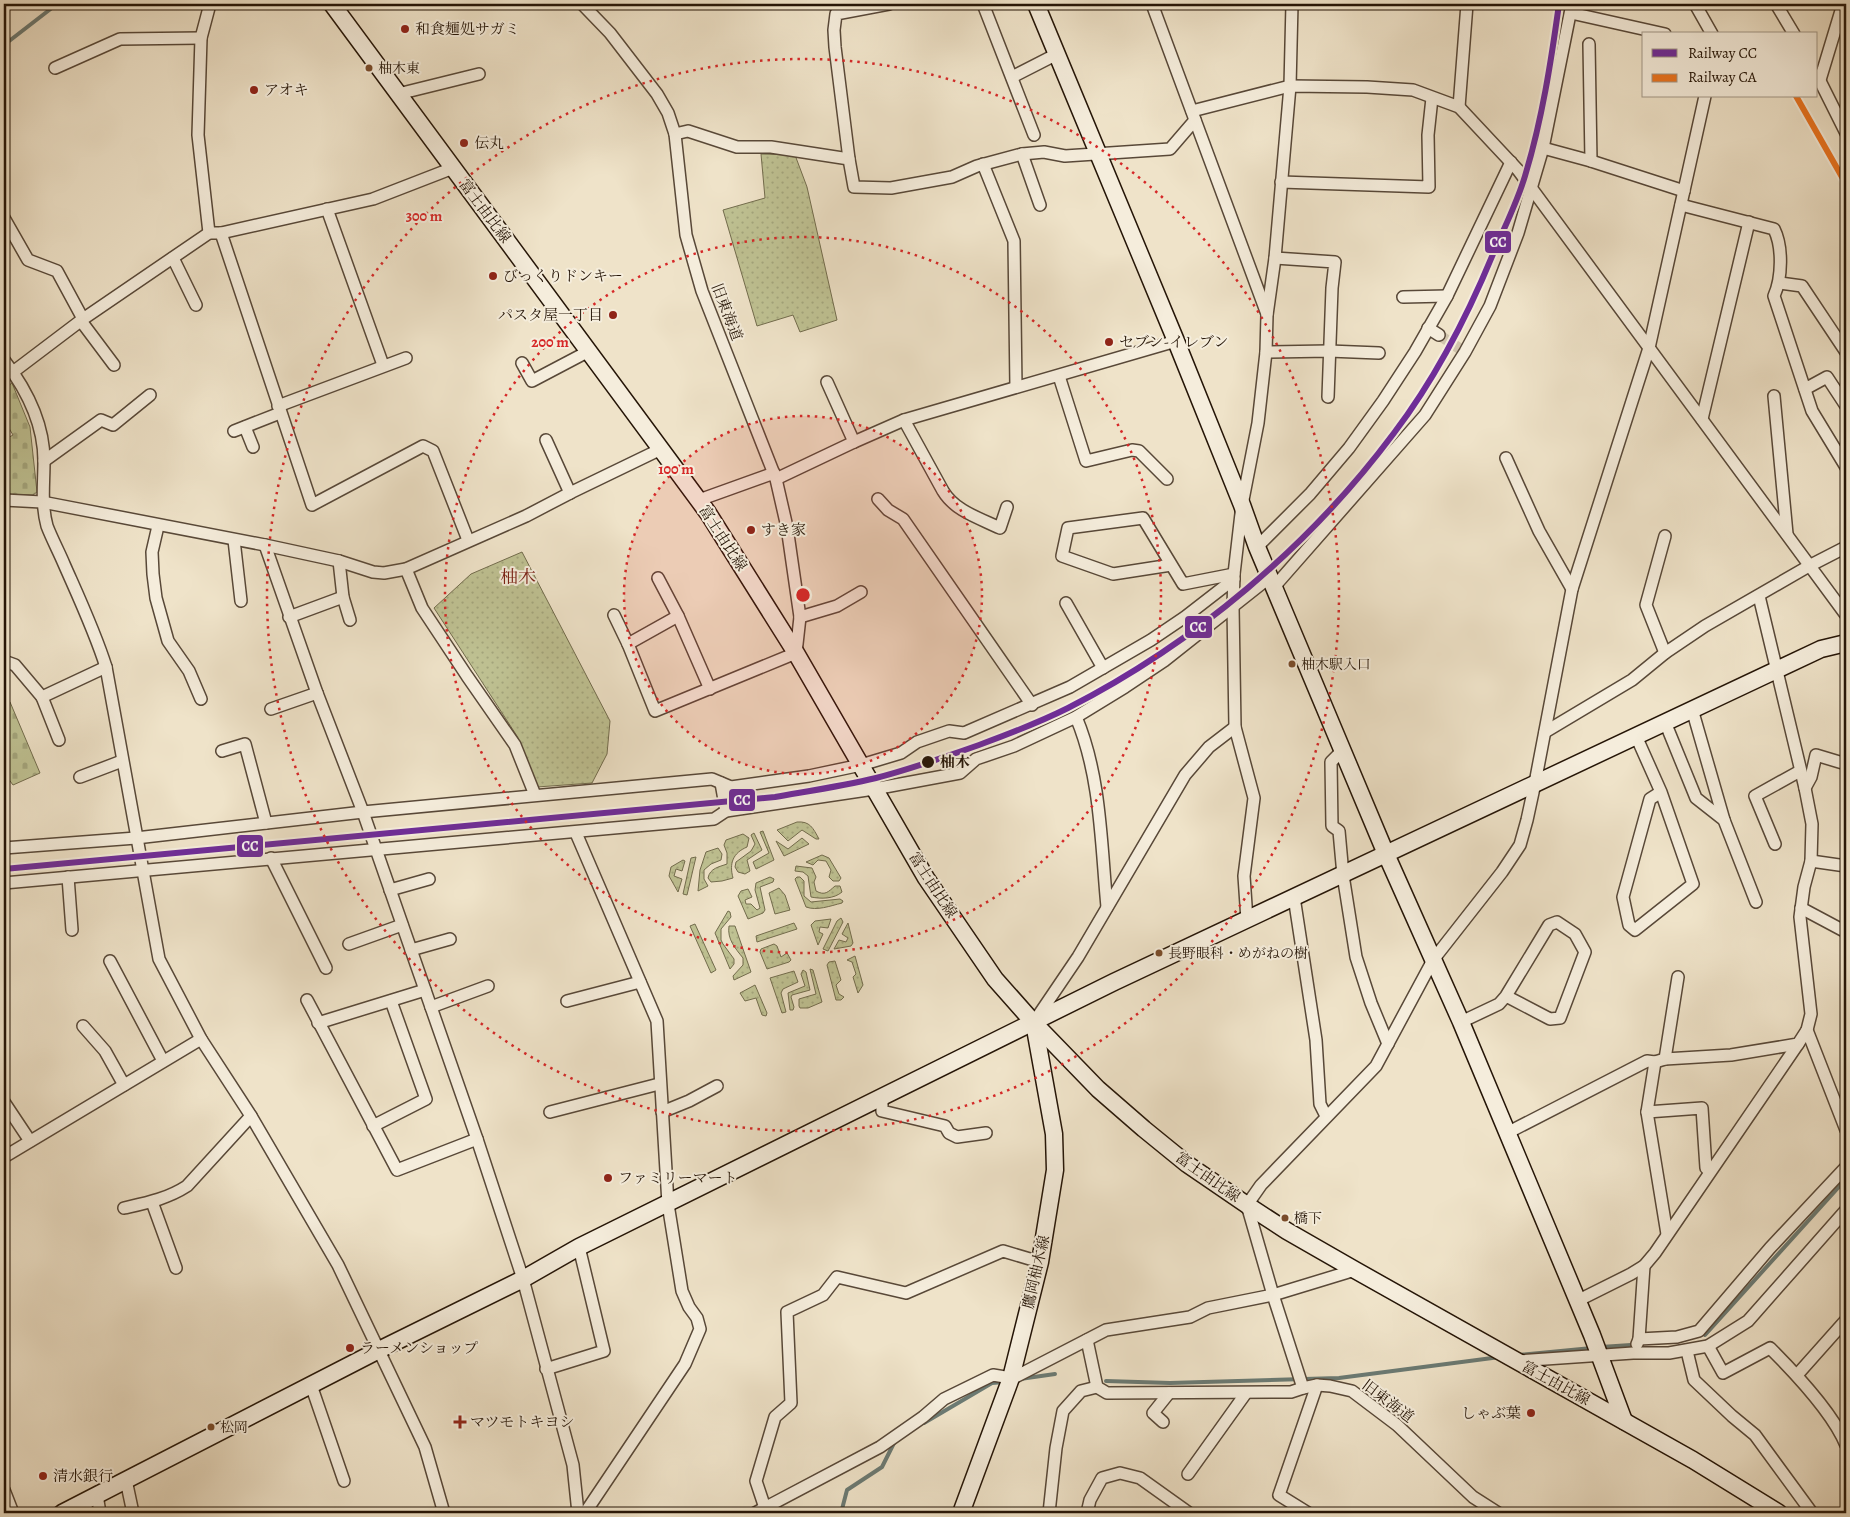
<svg xmlns="http://www.w3.org/2000/svg" width="1850" height="1517" font-family="Alegreya,'Noto Serif JP',serif">
<style>
.grass{fill:url(#grass-dots);stroke:#726c4d}
.cemetery{fill:url(#cemetery-stones);stroke:#726c4d}
.lines{fill:none;stroke-linecap:round;stroke-linejoin:round}
.stream{stroke:#6b7a73;stroke-width:4}
.street-tunnel{stroke:#d1c4ac;stroke-width:11;stroke-dasharray:11 5.5;stroke-linecap:butt}
.street-casing{stroke:#584838;stroke-width:14}
.secondary-casing{stroke:#251507;stroke-width:19}
.street{stroke:#f5eddc;stroke-width:11}
.secondary{stroke:#f5eddc;stroke-width:16}
.rail-1-casing{stroke:#f5eddc;stroke-width:10}
.rail-2-casing{stroke:#f5eddc;stroke-width:10}
.rail-1{stroke:#6f2d98;stroke-width:6}
.rail-2{stroke:#ea7420;stroke-width:6}
.ring{fill:none;stroke:#d62828;stroke-width:2.5;stroke-dasharray:2.5 5}
.poi-dot{fill:#8f2418;stroke:#f5eddc;stroke-width:2}
.bus-dot{fill:#7a4b2a;stroke:#f5eddc;stroke-width:2}
.stop-dot{fill:#251507;stroke:#f5eddc;stroke-width:2}
.labels{text-anchor:middle;dominant-baseline:central;stroke-width:4;stroke-linejoin:round;paint-order:stroke}
.bus-label{font-size:14px;fill:#251507;stroke:#f5eddc;text-anchor:start}
.poi-label{font-size:15px;fill:#251507;stroke:#f5eddc;text-anchor:start}
.street-label{font-size:15px;fill:#251507;stroke:#f5eddc}
.stop-label{font-size:15px;font-weight:bold;fill:#251507;stroke:#f5eddc;text-anchor:start}
.quarter-label{font-size:18px;fill:#7a1f14;stroke:#f5eddc}
.centre{fill:#d62828;stroke:#f5eddc;stroke-width:2.5}
.ring-label{font-size:15px;text-anchor:middle;font-weight:bold;fill:#d62828;stroke:#f5eddc;stroke-width:4;stroke-linejoin:round;paint-order:stroke}
.line-badge{stroke:#f5eddc;stroke-width:2}
.badge-label{font-size:14px;text-anchor:middle;font-weight:bold;fill:#fff}
</style>
<defs>
<pattern id="grass-dots" width="8" height="8" patternUnits="userSpaceOnUse" patternTransform="scale(1.25)"><rect width="8" height="8" fill="#bfc293"/><path d="M2 2h.1M6 6h.1" fill="none" stroke="#a4a67d" stroke-width="1.8" stroke-linecap="round"/></pattern>
<pattern id="cemetery-stones" width="16" height="16" patternUnits="userSpaceOnUse" patternTransform="scale(1.25)"><rect width="16" height="16" fill="#bfc293"/><path d="M2 7V4a2 2 0 0 1 4 0v3zM10 15v-3a2 2 0 0 1 4 0v3z" fill="#a4a67d"/></pattern>
</defs>
<rect width="100%" height="100%" fill="#efe3c9"/>
<filter id="stains"><feTurbulence type="fractalNoise" baseFrequency=".004" numOctaves="4"/><feColorMatrix values="0 0 0 0 .2 0 0 0 0 .09 0 0 0 0 .02 0 0 0 .5 -.17"/></filter>
<radialGradient id="worn" r=".72"><stop offset=".6" stop-color="#630" stop-opacity="0"/><stop offset="1" stop-color="#630" stop-opacity=".3"/></radialGradient>
<!-- grass -->
<g class="grass">
<polygon points="761,154 795,155 807,187 837,320 800,332 793,315 757,326 723,210 765,198"/>
<polygon points="522,552 610,721 607,754 592,783 537,787 517,736 434,608 471,574"/>
<path d="M797 822C810 821 813 828 819 839H816L802 830 788 841 777 830Z"/>
<polygon points="763,831 774,860 756,869 753,862 769,853 760,832"/>
<polygon points="754,833 762,850 747,860 750,871 745,874 738,872 735,867 736,862 751,851 755,844 751,835"/>
<path d="M743 834 749 838 747 847C733 853 729 863 733 878L722 881 711 882 708 878C710 868 719 867 727 864V853L724 845 726 840Z"/>
<polygon points="802,838 809,844 784,856 776,841 788,849"/>
<polygon points="718,848 722,854 721,860 711,864 704,870 704,879 708,886 698,891 700,870 706,852"/>
<polygon points="822,855 829,858 841,878 839,881 833,881 829,877 831,870 826,861 818,860 813,865 806,862"/>
<polygon points="696,857 687,895 683,894 691,858"/>
<polygon points="683,860 685,861 682,871 676,869 674,876 682,879 678,892 669,876 671,867"/>
<path d="M796 866 812 868 816 877 814 882 816 891C825 896 828 892 835 886H840L842 892C834 899 821 899 811 897L808 876 803 872 795 871Z"/>
<polygon points="770,877 774,879 773,882 760,887 765,910 763,913 748,919 738,896 741,891 748,889 752,897 745,900 746,904 751,904 757,910 760,908 755,890 756,883"/>
<path d="M797 877H800L804 881V896L811 902 840 899 843 901 842 903C830 906 817 911 806 907L795 879Z"/>
<polygon points="779,888 785,895 790,910 775,914 769,893"/>
<polygon points="728,911 730,912 731,917 721,929 721,940 723,944 734,959 734,964 730,969 715,933"/>
<polygon points="841,918 843,922 828,951 823,949 837,921"/>
<polygon points="831,919 828,928 820,927 819,932 823,934 818,945 811,925 815,921"/>
<polygon points="794,923 797,929 757,942 756,936"/>
<polygon points="848,923 853,943 851,946 834,949 839,940 846,942 848,938 842,934"/>
<polygon points="695,924 716,970 711,973 690,926"/>
<path d="M729 926H735L751 972 734 980 733 976 743 965V958C735 948 727 939 729 926Z"/>
<polygon points="774,944 777,946 781,957 787,953 791,960 789,962 767,969 760,952 761,949"/>
<polygon points="855,956 863,985 858,993 853,977 856,974 852,962 847,960"/>
<polygon points="835,961 841,980 836,985 839,994 844,997 841,1000 836,1000 827,965 829,962"/>
<polygon points="810,969 813,970 822,1002 808,1008 800,1008 799,1006 799,999 816,994"/>
<polygon points="803,970 806,972 810,990 792,995 791,997 794,1007 793,1010 790,1010 788,993 805,986 801,974"/>
<polygon points="794,971 798,982 783,989 781,993 786,1012 782,1013 770,978"/>
<polygon points="755,985 767,1013 766,1016 762,1015 756,998 745,1001 740,993"/>
</g>
<!-- cemetery -->
<g class="cemetery">
<polygon points="12,383 30,427 37,492 33,495 4,494 4,440 13,435 4,420 4,389"/>
<polygon points="4,695 10,702 40,773 13,785 4,773"/>
</g>
<g class="lines">
<!-- stream -->
<g class="stream">
<polyline points="4,45 57,4"/>
<polyline points="1705,1335 1846,1179"/>
<polyline points="1601,1347 1631,1345"/>
<polyline points="1519,1355 1592,1348"/>
<polyline points="1020,1379 1055,1374"/>
<polyline points="1106,1381 1170,1383 1339,1378 1500,1357"/>
<polyline points="924,1423 992,1383 1004,1382"/>
<polyline points="841,1513 847,1490 882,1467 895,1441"/>
</g>
<!-- street-tunnel -->
<polyline class="street-tunnel" points="1439,335 1465,352"/>
<!-- street casing -->
<g class="street-casing">
<g id="street">
<polyline points="582,4 610,33 657,94 668,113 675,134 686,235 702,291 776,479 787,527 800,617 796,653 655,711 628,644 614,615"/>
<polyline points="983,4 1034,135"/>
<polyline points="1152,4 1267,314"/>
<polyline points="1695,4 1712,34"/>
<polyline points="1776,4 1794,34"/>
<polyline points="1571,13 1665,34"/>
<polyline points="1589,44 1591,161"/>
<polyline points="55,68 120,39 201,38"/>
<polyline points="1817,75 1846,133"/>
<polyline points="1012,77 1057,54"/>
<polyline points="1820,80 1843,4"/>
<polyline points="398,94 479,74"/>
<polyline points="1459,107 1467,4"/>
<polyline points="1192,111 1290,86 1367,87 1413,90 1459,107 1518,170 1846,615"/>
<polyline points="675,134 688,131 737,147 771,147 849,159 854,187 891,188 952,177 977,166 1022,154 1044,152 1065,156 1170,149 1195,120"/>
<polyline points="1543,148 1591,161 1684,191"/>
<polyline points="1022,154 1040,205"/>
<polyline points="849,159 835,47 834,30 836,14 889,4"/>
<polyline points="983,164 1014,241 1016,387"/>
<polyline points="1281,182 1429,187 1428,135 1432,98"/>
<path d="M1681 205 1774 229C1783 247 1782 278 1774 296L1812 411 1846 467"/>
<polyline points="327,209 383,365"/>
<polyline points="4,218 28,260 57,271 83,319"/>
<polyline points="209,233 198,135 201,38 210,4"/>
<polyline points="221,233 312,505 423,446 433,451 468,540"/>
<polyline points="173,258 196,305"/>
<polyline points="1275,258 1335,262 1332,288 1328,397"/>
<polyline points="1780,283 1802,286 1846,352"/>
<polyline points="1403,297 1447,296"/>
<polyline points="81,321 114,365"/>
<polyline points="1428,328 1439,335"/>
<polyline points="1266,352 1329,351 1379,353"/>
<path d="M4 360C27 390 44 423 44 461 44 484 41 504 47 526 52 539 59 552 64 564 79 598 95 632 106 667L159 959 201 1039 251 1116 338 1265 425 1447 444 1513"/>
<polyline points="522,363 532,381 589,351"/>
<polyline points="13,372 83,319 209,233 221,233 373,199 453,168"/>
<polyline points="1059,376 1086,461 1132,450 1139,451 1167,479"/>
<polyline points="827,382 854,442"/>
<polyline points="1805,389 1827,377 1846,406"/>
<polyline points="1774,396 1787,534"/>
<polyline points="278,406 406,358"/>
<polyline points="1702,419 1749,222"/>
<path d="M904 420 943 491C955 511 979 518 1000 528L1007 507"/>
<polyline points="245,427 253,447"/>
<polyline points="234,431 280,413"/>
<polyline points="546,440 570,493"/>
<polyline points="1506,458 1539,531 1572,589"/>
<polyline points="44,461 101,420 113,425 150,395"/>
<polyline points="776,479 854,442 904,420 1176,341"/>
<polyline points="878,499 888,510 903,519 1032,705"/>
<polyline points="4,500 42,502 265,545 339,561 373,572 384,573 406,569 526,516 572,492 661,449"/>
<polyline points="699,500 774,473"/>
<polyline points="158,526 152,552 153,574 156,598 168,641 189,671 201,699"/>
<polyline points="1665,536 1646,605 1665,653"/>
<polyline points="234,540 241,601"/>
<polyline points="265,545 317,693 363,812 477,1139 523,1279 573,1465 578,1513"/>
<polyline points="1257,547 1310,494 1349,448 1383,401 1415,352 1447,296 1511,162"/>
<polyline points="339,561 343,597 350,620"/>
<polyline points="1171,565 1113,574 1062,556 1068,528 1143,518 1183,584 1234,574"/>
<polyline points="406,569 422,608 467,676 515,745 535,795"/>
<polyline points="658,578 678,616 710,689"/>
<polyline points="1274,587 1425,415 1465,352 1490,306 1518,233 1543,148 1572,4"/>
<polyline points="1066,603 1103,668"/>
<polyline points="289,617 343,597"/>
<polyline points="800,617 837,606 861,592"/>
<polyline points="628,644 678,616"/>
<polyline points="4,661 15,665 42,697 106,667"/>
<polyline points="42,697 59,740"/>
<polyline points="271,709 317,693"/>
<polyline points="1692,709 1724,820"/>
<path d="M1076 717C1101 776 1101 844 1107 907"/>
<polyline points="1665,722 1696,798 1724,820 1756,902"/>
<polyline points="1545,732 1632,680 1665,653 1705,626 1809,566 1846,547"/>
<polyline points="1636,736 1661,792 1693,884 1635,930 1629,925 1623,897 1650,799 1661,792"/>
<polyline points="1343,750 1331,762 1332,826 1339,831 1343,875 1356,957 1371,1003 1388,1044"/>
<polyline points="222,751 245,744 266,823"/>
<polyline points="80,777 122,761"/>
<polyline points="721,783 726,811"/>
<polyline points="1805,788 1811,777 1816,755 1846,764"/>
<polyline points="576,833 657,1021 668,1204 682,1291 689,1307 697,1318 700,1329 685,1364 585,1513"/>
<polyline points="1775,844 1755,796 1800,771"/>
<polyline points="4,848 136,838 363,812 712,779 731,787 809,776 861,765 901,753 917,742 949,731 964,733 1070,687 1151,640 1185,617 1234,579"/>
<polyline points="271,858 326,968"/>
<polyline points="1811,861 1846,866"/>
<polyline points="68,877 72,930"/>
<polyline points="4,883 714,819 726,811 874,789 960,773 976,759 1014,746 1076,717 1125,687 1164,661 1270,577"/>
<polyline points="390,890 429,879"/>
<polyline points="1294,897 1316,1040 1320,1104 1326,1116"/>
<polyline points="1801,908 1846,932"/>
<polyline points="1247,920 1244,876 1254,798 1235,727 1233,607 1234,574 1242,505 1258,423 1266,352 1267,315 1275,258 1290,86 1292,4"/>
<polyline points="349,944 402,925"/>
<polyline points="411,950 450,939"/>
<polyline points="110,961 163,1061"/>
<polyline points="307,1000 397,1170 477,1139"/>
<polyline points="567,1001 640,982"/>
<polyline points="431,1007 488,986"/>
<polyline points="1036,1019 1078,957 1185,775 1209,747 1235,727"/>
<polyline points="1461,1022 1499,1004 1506,996 1549,925 1557,922 1575,934 1585,952 1560,1018 1550,1019 1506,996"/>
<polyline points="318,1023 425,990"/>
<polyline points="83,1026 105,1051 124,1085"/>
<polyline points="1807,1030 1846,1130"/>
<polyline points="1665,1059 1678,977"/>
<polyline points="1655,1062 1647,1112 1667,1234"/>
<polyline points="882,1097 882,1111 945,1126 949,1133 957,1137 986,1133"/>
<polyline points="4,1102 30,1141"/>
<polyline points="550,1112 659,1084"/>
<polyline points="662,1112 689,1101 717,1086"/>
<polyline points="1647,1112 1702,1108 1706,1168 1710,1171"/>
<polyline points="373,1126 426,1099 391,1001"/>
<polyline points="1507,1133 1647,1061 1655,1062 1665,1059 1731,1055 1798,1044 1807,1030 1811,1014 1800,917 1804,887 1811,861 1812,824 1805,788 1759,596"/>
<polyline points="4,1157 201,1039"/>
<polyline points="152,1202 176,1268"/>
<path d="M124 1208C146 1203 167 1199 187 1186L251 1116"/>
<polyline points="1577,1301 1631,1274 1644,1266 1655,1253 1798,1044"/>
<polyline points="1639,1339 1677,1337 1699,1331 1770,1248 1846,1167"/>
<polyline points="1087,1340 1097,1387 1107,1393 1291,1392 1303,1388"/>
<polyline points="1637,1344 1639,1339 1644,1266"/>
<path d="M1708 1346 1723 1373 1770 1348C1795 1373 1833 1413 1846 1445"/>
<polyline points="1687,1351 1694,1380 1732,1416 1755,1435 1812,1513"/>
<polyline points="1518,1361 1633,1353 1669,1353 1708,1346 1748,1321 1846,1210"/>
<polyline points="546,1369 604,1351 579,1247"/>
<polyline points="1797,1375 1846,1320"/>
<polyline points="311,1385 344,1481"/>
<polyline points="1163,1422 1153,1413 1169,1393"/>
<polyline points="1188,1474 1246,1393"/>
<polyline points="126,1480 133,1513"/>
<polyline points="4,1490 13,1513"/>
<polyline points="97,1495 100,1513"/>
<polyline points="765,1508 756,1481 775,1417 791,1403 787,1312 823,1295 837,1277 906,1293 1003,1251 1040,1262"/>
<polyline points="755,1513 880,1447 923,1417 944,1399 993,1375 1011,1378 1017,1376 1106,1330 1190,1317 1208,1308 1273,1295 1355,1270"/>
<polyline points="1049,1513 1056,1448 1063,1411 1081,1391 1097,1387"/>
<polyline points="1087,1513 1090,1500 1102,1478 1120,1473 1140,1478 1189,1513"/>
<polyline points="1308,1513 1279,1495 1317,1385"/>
<polyline points="1498,1513 1473,1497 1397,1425 1352,1391 1330,1386 1317,1385 1303,1388 1273,1295 1247,1205 1261,1185 1376,1066 1433,960 1502,872 1520,845 1527,820 1535,783 1572,589 1649,348 1705,96"/>
</g>
</g>
<!-- secondary casing -->
<g class="secondary-casing">
<g id="secondary">
<polyline points="332,4 708,513 796,653 926,878 995,979 1034,1023 1098,1089 1144,1129 1187,1164 1247,1205 1287,1231 1355,1270 1693,1460 1779,1513"/>
<polyline points="1036,4 1176,341 1242,505 1257,547 1386,854 1461,1022 1592,1335 1624,1421"/>
<polyline points="62,1513 379,1350 523,1279 579,1247 1114,982 1821,649 1846,643"/>
<polyline points="961,1513 1011,1378 1040,1262 1055,1170 1054,1134 1034,1023"/>
</g>
</g>
<!-- street -->
<use href="#street" class="street"/>
<!-- secondary -->
<use href="#secondary" class="secondary"/>
<!-- rail-1 casing -->
<g class="rail-1-casing">
<path id="rail-1" d="M4 869 775 797C809 791 843 786 876 778 911 769 945 757 979 745 1009 734 1040 722 1068 708 1195 643 1309 547 1394 433 1435 379 1467 317 1493 254 1504 228 1517 203 1525 176 1542 120 1551 62 1559 4"/>
</g>
<!-- rail-2 casing -->
<g class="rail-2-casing">
<polyline id="rail-2" points="1796,96 1846,184"/>
</g>
<!-- rail-1 -->
<use href="#rail-1" class="rail-1"/>
<!-- rail-2 -->
<use href="#rail-2" class="rail-2"/>
</g>
<!-- distance rings -->
<circle cx="803" cy="595" r="179" fill="#d62828" fill-opacity=".12"/>
<g class="ring">
<circle cx="803" cy="595" r="179"/>
<circle cx="803" cy="595" r="358"/>
<circle cx="803" cy="595" r="536"/>
</g>
<!-- markers -->
<g class="poi-dot">
<circle cx="405" cy="29" r="5"/>
<circle cx="254" cy="90" r="5"/>
<circle cx="464" cy="143" r="5"/>
<circle cx="493" cy="276" r="5"/>
<circle cx="613" cy="315" r="5"/>
<circle cx="1109" cy="342" r="5"/>
<circle cx="751" cy="530" r="5"/>
<circle cx="608" cy="1178" r="5"/>
<circle cx="350" cy="1348" r="5"/>
<circle cx="1531" cy="1413" r="5"/>
<path d="M457.5 1414.5h5v5h5v5h-5v5h-5v-5h-5v-5h5z"/>
<circle cx="43" cy="1476" r="5"/>
</g>
<g class="bus-dot">
<circle cx="369" cy="68" r="4.5"/>
<circle cx="1292" cy="664" r="4.5"/>
<circle cx="1159" cy="953" r="4.5"/>
<circle cx="1285" cy="1218" r="4.5"/>
<circle cx="211" cy="1427" r="4.5"/>
</g>
<circle class="stop-dot" cx="928" cy="762" r="7"/>
<g class="labels">
<!-- bus labels -->
<g class="bus-label">
<text x="378" y="68">柚木東</text>
<text x="1301" y="664">柚木駅入口</text>
<text x="1168" y="953">長野眼科・めがねの樹</text>
<text x="1294" y="1218">橋下</text>
<text x="220" y="1427">松岡</text>
</g>
<!-- poi labels -->
<g class="poi-label">
<text x="415" y="29">和食麺処サガミ</text>
<text x="264" y="90">アオキ</text>
<text x="474" y="143">伝丸</text>
<text x="503" y="276">びっくりドンキー</text>
<text x="603" y="315" text-anchor="end">パスタ屋一丁目</text>
<text x="1119" y="342">セブン-イレブン</text>
<text x="761" y="530">すき家</text>
<text x="618" y="1178">ファミリーマート</text>
<text x="360" y="1348">ラーメンショップ</text>
<text x="1521" y="1413" text-anchor="end">しゃぶ葉</text>
<text x="470" y="1422">マツモトキヨシ</text>
<text x="53" y="1476">清水銀行</text>
</g>
<!-- street labels -->
<g class="street-label">
<text transform="translate(485 211) rotate(53)">富士由比線</text>
<text transform="translate(727 312) rotate(69)">旧東海道</text>
<text transform="translate(723 538) rotate(57)">富士由比線</text>
<text transform="translate(933 885) rotate(57)">富士由比線</text>
<text transform="translate(1208 1177) rotate(35)">富士由比線</text>
<text transform="translate(1036 1272) rotate(-77)">鷹岡柚木線</text>
<text transform="translate(1556 1383) rotate(29)">富士由比線</text>
<text transform="translate(1388 1401) rotate(37)">旧東海道</text>
</g>
<!-- stop labels -->
<g class="stop-label">
<text x="940" y="762">柚木</text>
</g>
<!-- quarter labels -->
<g class="quarter-label">
<text x="518" y="577">柚木</text>
</g>
</g>
<circle cx="803" cy="595" r="8" class="centre"/>
<g class="ring-label">
<text x="424" y="221">300 m</text>
<text x="550" y="347">200 m</text>
<text x="676" y="474">100 m</text>
</g>
<g class="line-badge">
<rect x="1484" y="230" width="28" height="24" rx="5" fill="#6f2d98"/>
<rect x="1184" y="615" width="29" height="24" rx="5" fill="#6f2d98"/>
<rect x="728" y="788" width="28" height="24" rx="5" fill="#6f2d98"/>
<rect x="236" y="834" width="28" height="24" rx="5" fill="#6f2d98"/>
</g>
<g class="badge-label">
<text x="1498" y="247">CC</text>
<text x="1198" y="632">CC</text>
<text x="742" y="805">CC</text>
<text x="250" y="851">CC</text>
</g>
<!-- margin -->
<rect width="1850" height="1517" fill="none" stroke="#efe3c9" stroke-width="20"/>
<rect x="5" y="5" width="1840" height="1507" fill="none" stroke="#251507" stroke-width="2.5"/>
<rect x="10" y="10" width="1830" height="1497" fill="none" stroke="#251507"/>
<!-- legend -->
<rect x="1642" y="32" width="175" height="65" fill="#f5eddc" stroke="#a29787"/>
<rect x="1652" y="49" width="25" height="8" fill="#6f2d98" stroke="#a29787"/>
<text x="1688" y="58" font-size="15" fill="#251507">Railway CC</text>
<rect x="1652" y="74" width="25" height="8" fill="#ea7420" stroke="#a29787"/>
<text x="1688" y="82" font-size="15" fill="#251507">Railway CA</text>
<rect width="100%" height="100%" filter="url(#stains)"/>
<rect width="100%" height="100%" fill="url(#worn)"/>
</svg>
